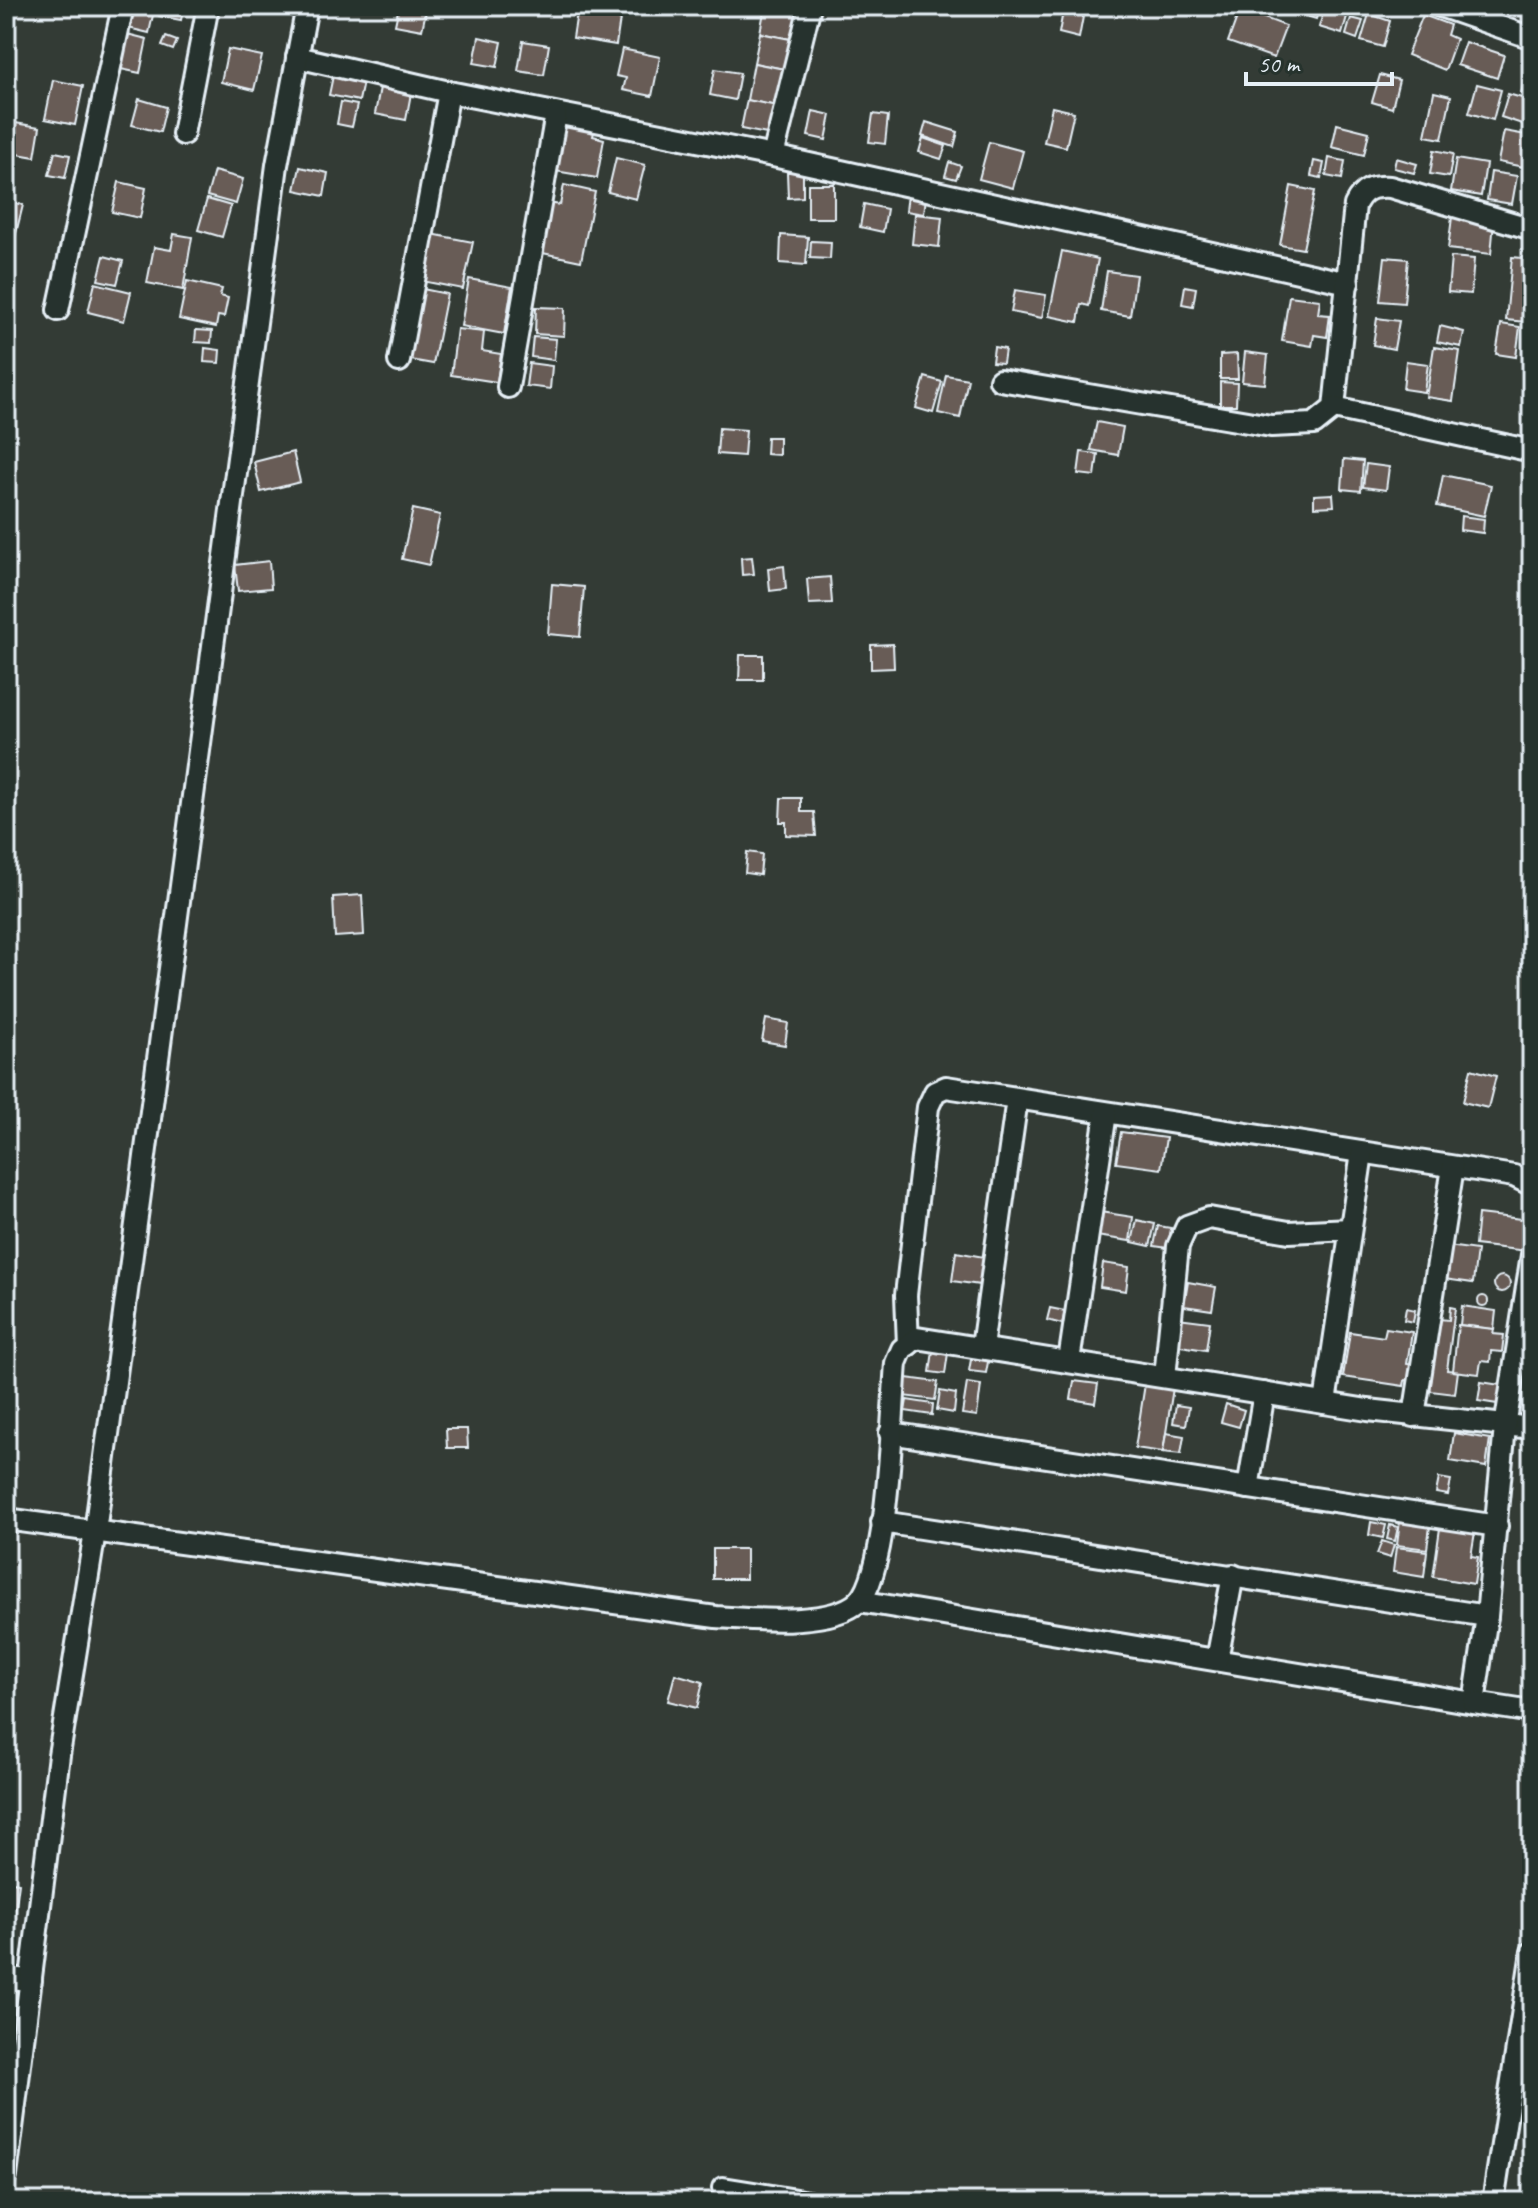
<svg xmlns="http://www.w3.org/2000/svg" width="1538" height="2208" font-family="Caveat,sans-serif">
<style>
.building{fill:#675b56;stroke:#e8f1f8;stroke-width:2}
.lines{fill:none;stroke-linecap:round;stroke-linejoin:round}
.minor-casing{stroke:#e8f1f8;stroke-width:26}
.minor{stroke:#26332d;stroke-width:20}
</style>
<rect width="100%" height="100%" fill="#333b35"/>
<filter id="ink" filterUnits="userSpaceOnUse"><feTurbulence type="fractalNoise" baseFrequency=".0125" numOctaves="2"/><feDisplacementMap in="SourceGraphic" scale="16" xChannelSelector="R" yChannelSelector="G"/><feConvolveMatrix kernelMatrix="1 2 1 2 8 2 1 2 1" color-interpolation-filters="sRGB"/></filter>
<g filter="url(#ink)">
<!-- building -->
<g class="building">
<polygon points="128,6 155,6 149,33 124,27"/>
<polygon points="162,6 184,6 181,20 159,16"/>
<polygon points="399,6 427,6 422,30 395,25"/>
<polygon points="578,6 622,6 616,45 573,38"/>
<polygon points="765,6 801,7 795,40 760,33"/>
<polygon points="1064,6 1085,6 1079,38 1059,33"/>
<polygon points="1303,6 1320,6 1316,19 1300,14"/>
<polygon points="1325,6 1350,6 1342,34 1319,27"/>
<polygon points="1240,9 1286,26 1274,58 1228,42"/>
<polygon points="1369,14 1390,21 1383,47 1361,41"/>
<polygon points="1423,15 1450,25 1447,35 1456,39 1445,70 1407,55"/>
<polygon points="1351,18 1363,21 1357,39 1346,35"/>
<polygon points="123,33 147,39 140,73 116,68"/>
<polygon points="760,33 795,40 789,70 754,63"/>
<polygon points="166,37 177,41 173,50 162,46"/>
<polygon points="479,37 502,42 497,67 474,63"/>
<polygon points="523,41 549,45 544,75 518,71"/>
<polygon points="1465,42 1504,55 1497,78 1457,65"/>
<polygon points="228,49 262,56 254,90 221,82"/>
<polygon points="622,49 660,57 652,96 623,90 626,78 616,76"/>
<polygon points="754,63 789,70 782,107 747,100"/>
<polygon points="1527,67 1532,69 1532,97 1521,94"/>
<polygon points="715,69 740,73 735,100 710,95"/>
<polygon points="334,71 364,77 359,101 329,95"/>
<polygon points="1380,75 1399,80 1392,108 1372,102"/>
<polygon points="53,80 83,86 75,125 45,119"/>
<polygon points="381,82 412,88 406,120 375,114"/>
<polygon points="1477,84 1501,90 1493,120 1469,113"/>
<polygon points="1434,92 1451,96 1442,139 1425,136"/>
<polygon points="1508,94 1532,101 1525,125 1501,117"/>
<polygon points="139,99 166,107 160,132 132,125"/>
<polygon points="747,100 782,107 777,136 741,129"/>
<polygon points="341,102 357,105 352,127 337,124"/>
<polygon points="1052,107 1074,112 1066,147 1044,142"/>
<polygon points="813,111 831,115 826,140 808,136"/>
<polygon points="873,114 888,116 885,144 869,142"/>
<polygon points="564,119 596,125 593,136 604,139 597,178 555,171"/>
<polygon points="9,122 40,127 35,157 6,152"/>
<polygon points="926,122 958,132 954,147 922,136"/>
<polygon points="1337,124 1369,132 1364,155 1332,147"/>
<polygon points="1504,131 1532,136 1529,168 1498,162"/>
<polygon points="923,138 946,146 941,159 919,152"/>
<polygon points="989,142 1023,151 1013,188 979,179"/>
<polygon points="1434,150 1453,154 1449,177 1430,174"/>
<polygon points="55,152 70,155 65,178 49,175"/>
<polygon points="616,158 645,165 636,199 608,192"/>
<polygon points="1329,158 1345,161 1342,179 1326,176"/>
<polygon points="1396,158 1417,164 1414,173 1394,168"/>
<polygon points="1456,159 1486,164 1481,196 1451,191"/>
<polygon points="1314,161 1324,163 1321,178 1311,176"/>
<polygon points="949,162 961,166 956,179 945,176"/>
<polygon points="300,167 328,173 324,196 295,190"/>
<polygon points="214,171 243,179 236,204 207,196"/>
<polygon points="787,172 803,172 803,197 788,198"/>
<polygon points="1491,172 1517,176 1512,204 1487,200"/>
<polygon points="119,182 146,188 140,218 112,212"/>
<rect x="808" y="184" width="26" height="34"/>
<polygon points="564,185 595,192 581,261 533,251 543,202 560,205"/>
<polygon points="1291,186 1315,191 1303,249 1280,245"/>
<polygon points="908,194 926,197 924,214 906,211"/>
<polygon points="207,199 231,206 222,237 198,230"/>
<polygon points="6,201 23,205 14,241 6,239"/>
<polygon points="864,204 887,209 883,232 860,227"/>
<polygon points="915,214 942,217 939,247 912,244"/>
<polygon points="1452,217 1494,222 1491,254 1448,249"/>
<polygon points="426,233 473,242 463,289 417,280"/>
<polygon points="174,234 192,237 183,290 147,283 154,247 171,250"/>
<polygon points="781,235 808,237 806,265 780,263"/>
<polygon points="811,241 831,242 830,259 810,258"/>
<polygon points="1062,251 1098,259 1089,306 1081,304 1078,322 1049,316"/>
<polygon points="104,256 123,261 117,284 98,280"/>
<polygon points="1385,257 1408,259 1404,303 1380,301"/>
<polygon points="1451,257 1474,259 1471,294 1448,292"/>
<polygon points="1512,257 1532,259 1532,313 1527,312 1526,322 1506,320"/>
<polygon points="1107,271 1136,275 1130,316 1101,311"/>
<polygon points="469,279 512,287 504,334 461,326"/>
<polygon points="187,281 222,289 220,296 228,298 224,317 218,316 216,327 179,319"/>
<polygon points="95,283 131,292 124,321 88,312"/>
<polygon points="1185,286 1196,288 1193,306 1182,304"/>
<polygon points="418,288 447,294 433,364 405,359"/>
<polygon points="1015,290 1046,295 1042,318 1011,312"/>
<polygon points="1289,296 1320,300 1318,314 1330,315 1327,337 1314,335 1312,346 1282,341"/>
<polygon points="536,307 565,308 564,336 535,334"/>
<polygon points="1377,318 1399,321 1394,349 1373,345"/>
<polygon points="1501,324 1520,327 1516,357 1496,354"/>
<polygon points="1440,326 1464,332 1461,347 1437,342"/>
<polygon points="457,329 484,332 482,351 501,354 497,382 451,375"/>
<polygon points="196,330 212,331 211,343 195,342"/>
<polygon points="533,337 556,339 554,360 531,357"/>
<polygon points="994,347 1005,349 1003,363 992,362"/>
<polygon points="1434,347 1460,351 1453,401 1426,397"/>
<polygon points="205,348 220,350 219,363 204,362"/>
<polygon points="1245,352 1268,355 1265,384 1242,382"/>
<polygon points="1237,354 1238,379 1220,379 1220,355"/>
<polygon points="1406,361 1428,364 1424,392 1403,389"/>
<polygon points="529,363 552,366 550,389 526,386"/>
<polygon points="946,375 968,379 960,418 938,413"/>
<polygon points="925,377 942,382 933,413 916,408"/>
<polygon points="1220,382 1237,383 1236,405 1220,405"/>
<polygon points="1097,422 1123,427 1118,455 1091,450"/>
<polygon points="719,428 746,430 744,456 717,454"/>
<polygon points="767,437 779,437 779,455 766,454"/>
<polygon points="293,452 300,482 261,492 254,462"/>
<polygon points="1081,452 1098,454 1095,476 1078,474"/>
<polygon points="1344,459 1363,461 1361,491 1342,489"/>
<polygon points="1366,464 1389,467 1386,490 1363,487"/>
<polygon points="1443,475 1491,485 1484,516 1437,506"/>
<polygon points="1333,494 1334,506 1314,507 1314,495"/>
<polygon points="413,509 440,515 429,565 402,559"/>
<polygon points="1461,516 1484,519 1483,533 1460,530"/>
<polygon points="752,557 754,574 742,575 741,558"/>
<polygon points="269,561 271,588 238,591 235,565"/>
<polygon points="784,566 786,589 770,591 768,568"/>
<polygon points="830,577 832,603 809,604 807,579"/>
<polygon points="552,584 584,587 580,637 548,634"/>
<polygon points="893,644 894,668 871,669 871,645"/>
<polygon points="740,655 763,655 763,680 739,680"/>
<polygon points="781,798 801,798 801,812 814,812 816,836 786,835 786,822 780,822"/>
<polygon points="747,852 762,854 760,875 745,873"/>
<polygon points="362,895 364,935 335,937 333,897"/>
<polygon points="766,1019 788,1023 785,1045 762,1041"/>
<polygon points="1471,1069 1496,1076 1488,1108 1463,1102"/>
<polygon points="1121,1132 1166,1138 1161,1169 1116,1163"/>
<polygon points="1100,1212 1133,1217 1130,1241 1096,1236"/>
<polygon points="1478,1214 1530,1220 1527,1251 1475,1245"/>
<polygon points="1137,1220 1155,1224 1150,1246 1132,1242"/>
<polygon points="1158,1226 1171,1228 1168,1248 1154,1246"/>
<polygon points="1448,1246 1477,1250 1473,1283 1444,1279"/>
<polygon points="956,1252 984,1257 980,1285 952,1281"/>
<polygon points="1103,1263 1129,1267 1126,1291 1100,1287"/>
<circle cx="1502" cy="1284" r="8"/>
<polygon points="1188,1282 1216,1287 1212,1310 1184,1306"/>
<polygon points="1532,1291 1532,1380 1519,1379"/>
<circle cx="1483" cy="1301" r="5"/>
<polygon points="1462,1306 1496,1311 1494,1329 1460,1325"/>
<polygon points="1450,1307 1455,1308 1447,1370 1458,1371 1455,1394 1430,1391 1439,1319 1449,1320"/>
<polygon points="1050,1308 1065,1311 1062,1324 1047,1320"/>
<polygon points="1406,1308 1415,1310 1413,1322 1404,1320"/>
<polygon points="1178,1318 1210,1322 1206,1350 1174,1345"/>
<polygon points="1458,1325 1494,1329 1493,1334 1504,1335 1502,1352 1491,1351 1490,1362 1481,1361 1479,1374 1453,1371"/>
<polygon points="1386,1328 1412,1332 1407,1364 1415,1365 1413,1381 1405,1380 1404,1386 1343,1377 1350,1332 1384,1337"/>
<polygon points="934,1344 949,1346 945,1374 930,1372"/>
<polygon points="973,1348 990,1351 986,1373 969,1371"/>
<polygon points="906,1378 938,1382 935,1400 903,1396"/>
<polygon points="1074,1381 1098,1384 1095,1403 1071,1399"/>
<polygon points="1481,1382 1507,1386 1504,1405 1478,1401"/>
<polygon points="967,1383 981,1385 977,1416 962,1414"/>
<polygon points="1145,1384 1173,1388 1163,1452 1135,1448"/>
<polygon points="940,1391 956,1394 954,1413 937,1410"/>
<polygon points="907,1400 933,1404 932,1415 905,1411"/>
<polygon points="1226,1404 1244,1410 1239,1427 1221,1422"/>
<polygon points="1176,1405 1189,1407 1186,1425 1173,1423"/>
<polygon points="446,1429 467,1429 468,1448 447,1448"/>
<polygon points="1166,1433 1184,1436 1181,1454 1163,1452"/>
<polygon points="1454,1433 1490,1439 1486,1467 1450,1461"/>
<polygon points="1439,1478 1451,1480 1448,1495 1436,1493"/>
<polygon points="1400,1521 1430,1526 1427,1549 1397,1545"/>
<polygon points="1447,1521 1476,1526 1471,1556 1478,1557 1474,1584 1433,1577 1440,1528 1446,1529"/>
<polygon points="1371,1522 1386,1525 1383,1538 1369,1535"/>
<polygon points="1390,1525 1398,1527 1395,1541 1387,1539"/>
<polygon points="1382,1541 1394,1545 1390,1558 1377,1554"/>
<polygon points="1396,1547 1427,1551 1424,1577 1393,1572"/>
<rect x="713" y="1549" width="33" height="30"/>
<polygon points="675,1674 703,1682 697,1708 668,1701"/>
<polygon points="6,1881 19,1883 15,1912 6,1910"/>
</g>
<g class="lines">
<!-- minor casing -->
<g class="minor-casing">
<g id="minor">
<polyline points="1440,6 1532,38"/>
<polyline points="297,57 449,92 773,156 1348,283"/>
<polyline points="183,134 208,6"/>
<polyline points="773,156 810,6"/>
<polyline points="58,310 123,6"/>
<polyline points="399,361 449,92"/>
<path d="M1000 380 1271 426 1314 424 1334 408 1355 205C1363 189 1372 186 1390 187L1532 229"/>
<polyline points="508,387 556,114"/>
<polyline points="1334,408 1532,451"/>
<polyline points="908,1345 906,1295 928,1107 935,1092 946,1087 1514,1176 1532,1185"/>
<polyline points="982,1347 1017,1099"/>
<polyline points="1069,1361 1106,1113"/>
<polyline points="1165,1377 1178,1246 1187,1226 1209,1218 1289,1232 1350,1229"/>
<polyline points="1325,1403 1362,1153"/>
<polyline points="1414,1416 1453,1167"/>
<polyline points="890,1433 1497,1526"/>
<polyline points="1248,1488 1264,1393"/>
<path d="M6 1519 716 1617C750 1619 832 1627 859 1601 889 1571 892 1410 896 1363L902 1349 917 1338 1368 1410 1532 1428"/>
<polyline points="882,1522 1487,1616"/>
<polyline points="859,1601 1474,1703 1487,1616 1505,1427 1532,1255"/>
<polyline points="1217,1660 1233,1575"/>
<polyline points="1474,1703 1532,1712"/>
<polyline points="6,1978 31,1980"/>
<polyline points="6,2176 59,1755 95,1532 277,165 307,6"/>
<polyline points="723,2188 808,2202"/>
<polyline points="1493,2202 1532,1952"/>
</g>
</g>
<!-- minor -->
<use href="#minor" class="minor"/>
</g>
</g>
<!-- margin -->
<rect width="1538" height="2208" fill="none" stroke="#26332d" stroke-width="32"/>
<rect x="16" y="16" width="1506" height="2176" fill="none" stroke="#e8f1f8" stroke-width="3" filter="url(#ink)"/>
<!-- scale -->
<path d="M1246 72v12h146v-12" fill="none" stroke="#e8f1f8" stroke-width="4"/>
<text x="1258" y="72" font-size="24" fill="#e8f1f8" stroke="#26332d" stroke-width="6" paint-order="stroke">50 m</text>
</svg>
